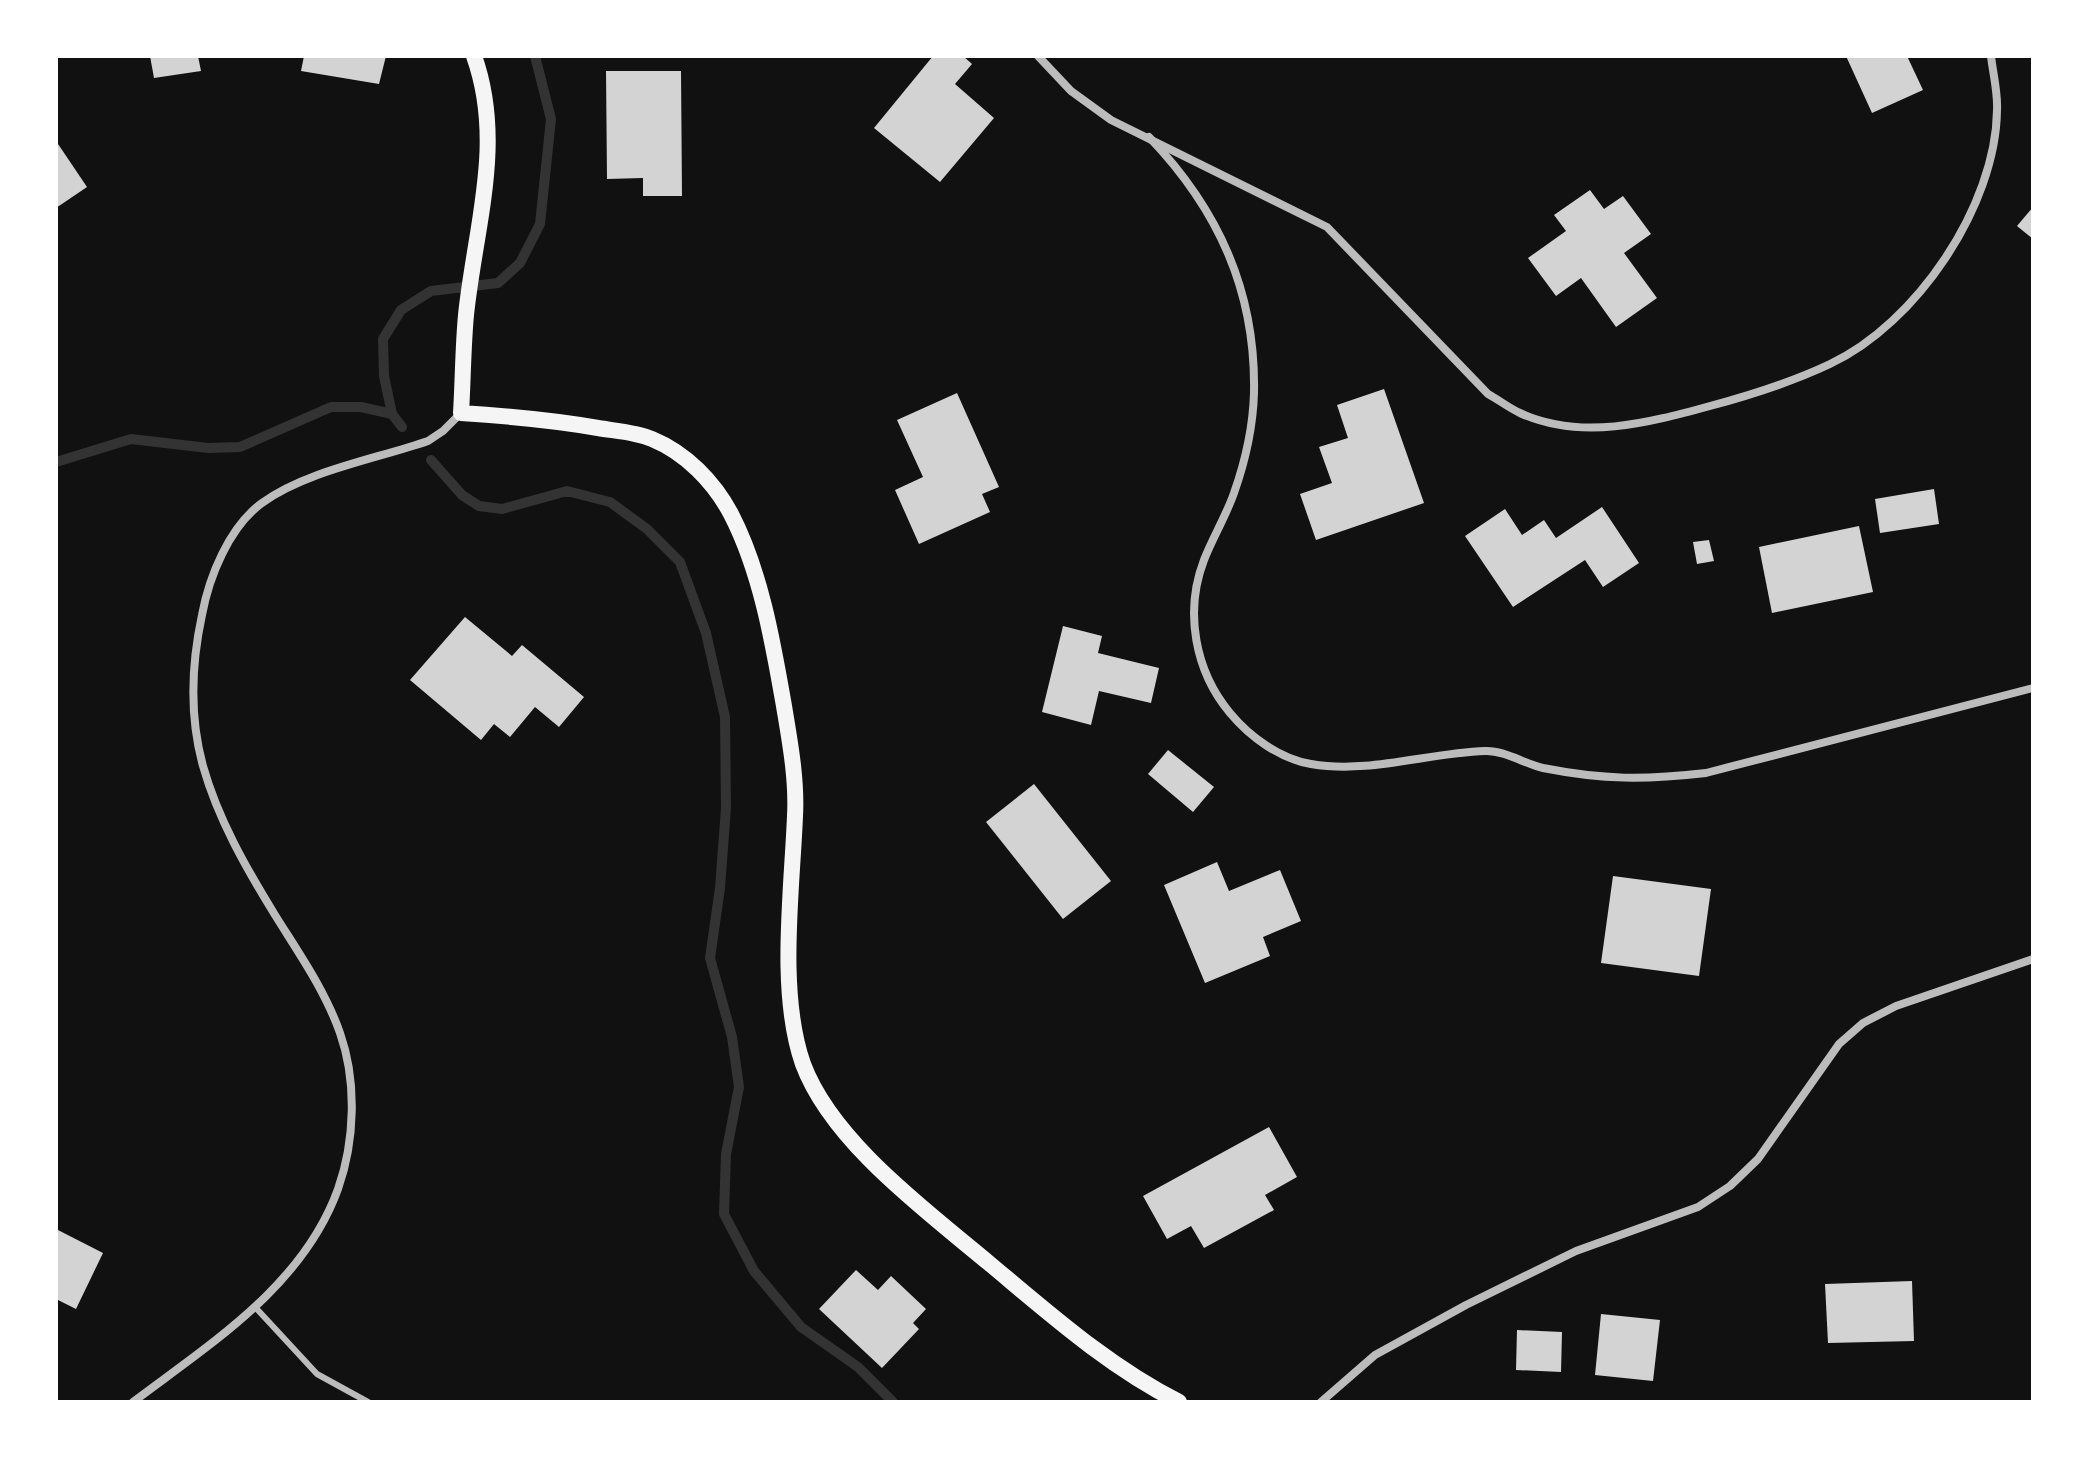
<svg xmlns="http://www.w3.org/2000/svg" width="2089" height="1458" font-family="'Noto Serif',serif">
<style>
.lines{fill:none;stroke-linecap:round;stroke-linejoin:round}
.stream{stroke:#333;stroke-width:10}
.building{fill:#d3d3d3}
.service{stroke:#bcbcbc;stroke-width:6}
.minor{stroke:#bcbcbc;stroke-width:8}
.secondary{stroke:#f5f5f5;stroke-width:16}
</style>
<rect width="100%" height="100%" fill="#111"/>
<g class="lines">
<!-- stream -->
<g class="stream">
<polyline points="402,427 392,414 384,376 383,339 401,310 431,291 498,283 520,263 540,224 551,119 535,56"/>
<polyline points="431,460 462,495 479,506 502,509 567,491 610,502 647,529 680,562 706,633 725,717 726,808 720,888 710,958 732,1037 739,1087 726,1154 724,1214 754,1271 801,1327 858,1367 893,1402"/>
<polyline points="56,462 131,439 208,448 240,447 331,407 361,407 392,414"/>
</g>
</g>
<!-- building -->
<g class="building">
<polygon points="150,56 198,56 201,71 154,78"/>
<polygon points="304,56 386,56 379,84 301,71"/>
<polygon points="933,56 963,56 972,64 955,84 994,118 940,182 874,128"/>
<polygon points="1846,56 1907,56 1923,90 1872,113"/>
<polygon points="606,71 681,71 682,196 643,196 643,178 607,179"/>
<polygon points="56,141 87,187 56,208"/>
<polygon points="1590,190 1604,209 1623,196 1651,234 1624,253 1657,298 1616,327 1581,278 1556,296 1528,258 1566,231 1554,215"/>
<polygon points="2033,207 2033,239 2017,226"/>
<polygon points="1384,389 1424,503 1316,540 1300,494 1332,483 1319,447 1348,438 1337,405"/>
<polygon points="957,393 999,487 982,494 990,512 919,544 895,490 923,477 897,420"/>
<polygon points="1934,489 1939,524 1880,533 1875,499"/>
<polygon points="1602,507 1639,563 1603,587 1585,560 1513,607 1465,536 1505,509 1522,535 1544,520 1556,538"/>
<polygon points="1859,526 1873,592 1772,613 1759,547"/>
<polygon points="1709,540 1714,561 1697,564 1693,542"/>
<polygon points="465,617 512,656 522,645 584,697 559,727 535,707 510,737 494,724 481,740 410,680"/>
<polygon points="1063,626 1102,636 1098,653 1159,668 1151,703 1099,691 1091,725 1042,712"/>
<polygon points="1168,750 1214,787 1193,812 1148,774"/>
<polygon points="1034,784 1111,881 1063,919 986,822"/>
<polygon points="1217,862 1229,891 1280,870 1301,921 1263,937 1270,956 1205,983 1164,885"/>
<polygon points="1613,876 1711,889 1699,976 1601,963"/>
<polygon points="1269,1127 1297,1177 1265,1195 1274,1210 1204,1248 1191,1226 1167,1239 1143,1196"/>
<polygon points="56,1229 103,1253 76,1309 56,1299"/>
<polygon points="856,1270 878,1290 891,1276 926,1309 913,1323 919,1329 882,1368 819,1309"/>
<polygon points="1912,1281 1914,1341 1828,1343 1825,1284"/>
<polygon points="1601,1314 1660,1320 1653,1381 1595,1375"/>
<polygon points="1517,1330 1562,1332 1561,1372 1516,1370"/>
</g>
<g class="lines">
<!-- service -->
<polyline class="service" points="255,1307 317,1374 368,1402"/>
<!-- minor -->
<g class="minor">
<path d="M1038 56 1071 91 1111 120 1327 227 1488 394C1499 400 1509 408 1520 413 1581 441 1648 423 1710 406 1751 395 1792 382 1830 364 1916 324 1996 206 1997 110 1998 93 1993 74 1991 56"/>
<path d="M1149 137C1218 209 1256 291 1254 393 1253 426 1245 462 1234 493 1226 516 1213 537 1204 560 1184 612 1195 671 1230 713 1250 737 1280 759 1311 764 1369 774 1427 753 1485 751 1504 750 1525 764 1543 768 1604 780 1644 780 1706 773L2033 688"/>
<path d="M133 1402C211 1343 303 1286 338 1189 355 1141 357 1081 340 1033 325 990 298 952 275 915 246 868 218 819 203 766 189 715 191 666 202 615 209 577 229 527 262 503 306 471 376 459 428 441L443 431 461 413"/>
<polyline points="1321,1402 1375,1355 1466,1305 1576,1251 1698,1207 1730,1186 1758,1159 1839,1044 1863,1023 1896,1006 2033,959"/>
</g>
<!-- secondary -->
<path class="secondary" d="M474 56C505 143 475 227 466 315 463 347 463 380 461 413 507 416 553 420 598 428 616 431 636 432 652 439 686 453 714 482 731 514 761 572 773 643 784 706 790 742 797 780 795 816 792 891 778 993 803 1064 832 1142 927 1211 990 1264 1050 1314 1108 1366 1179 1402"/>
</g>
<!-- border -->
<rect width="2089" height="1458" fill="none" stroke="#ffffff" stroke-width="116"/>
</svg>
